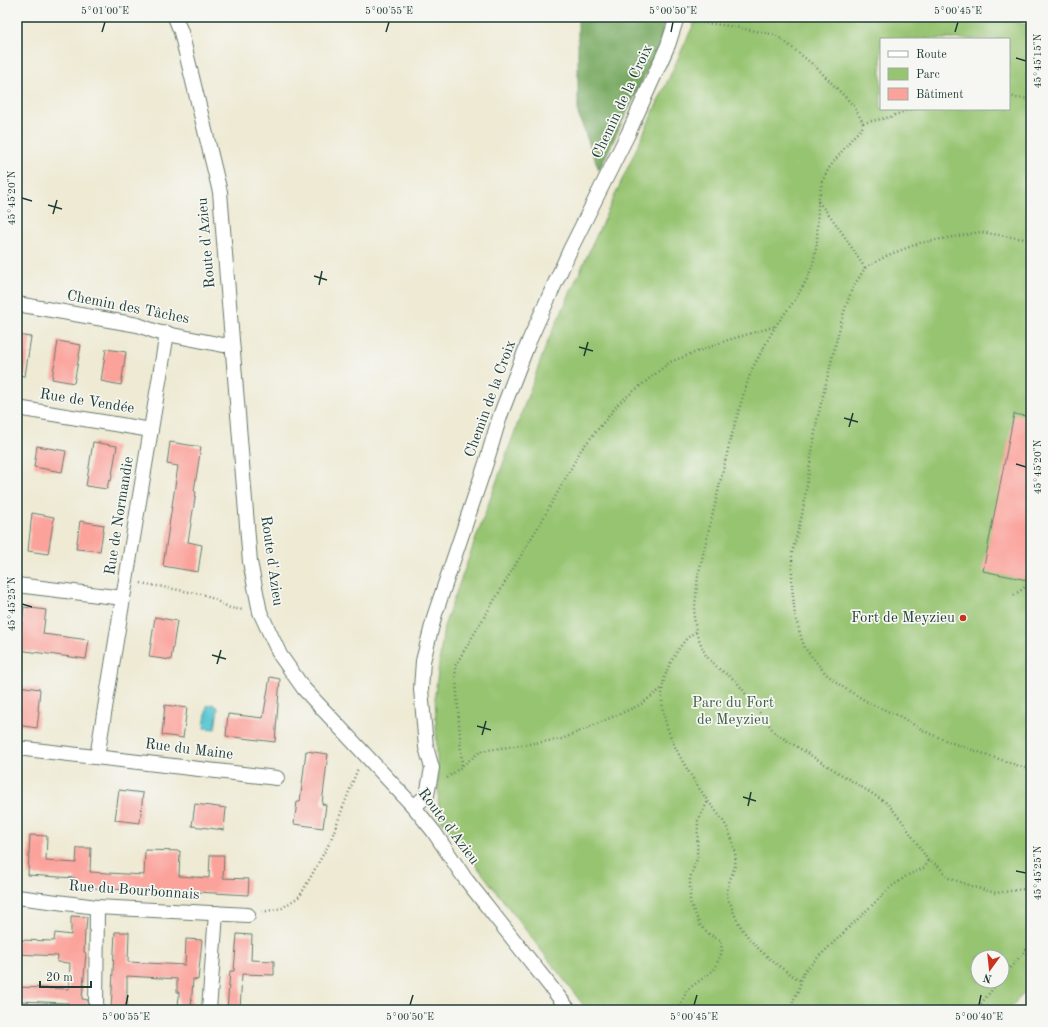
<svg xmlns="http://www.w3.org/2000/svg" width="1048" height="1027" font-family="'Old Standard TT',serif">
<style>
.green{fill:#97c471;stroke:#5b8052;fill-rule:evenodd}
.forest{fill:#79aa63;stroke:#4c744c}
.water{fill:#5cc8d3;stroke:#3e8284}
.building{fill:#fba39b}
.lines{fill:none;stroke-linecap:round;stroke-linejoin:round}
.minor-casing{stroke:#677a6c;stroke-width:16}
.path{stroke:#677a6c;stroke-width:2.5;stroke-dasharray:1 3;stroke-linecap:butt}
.minor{stroke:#fff;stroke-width:14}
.ticks{fill:none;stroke:#1f3d34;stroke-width:1.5}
.poi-dot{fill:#c8321e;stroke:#f6f6f2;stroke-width:1.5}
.labels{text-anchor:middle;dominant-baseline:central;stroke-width:3.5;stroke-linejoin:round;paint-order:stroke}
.street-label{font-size:15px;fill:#1f3d34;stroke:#f6f6f2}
.poi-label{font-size:15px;fill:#1f3d34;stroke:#f6f6f2;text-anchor:end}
.park-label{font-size:15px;fill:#3d5f43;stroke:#f6f6f2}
.neatline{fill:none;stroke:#1f3d34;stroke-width:1.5}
.ticks-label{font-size:10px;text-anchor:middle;fill:#1f3d34}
</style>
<rect width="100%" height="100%" fill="#f6f6f2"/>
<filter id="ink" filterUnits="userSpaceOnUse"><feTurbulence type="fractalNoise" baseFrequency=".025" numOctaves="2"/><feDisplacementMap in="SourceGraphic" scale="8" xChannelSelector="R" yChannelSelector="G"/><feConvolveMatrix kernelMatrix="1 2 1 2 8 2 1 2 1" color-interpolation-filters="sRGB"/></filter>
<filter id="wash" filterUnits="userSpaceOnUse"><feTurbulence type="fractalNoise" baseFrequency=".012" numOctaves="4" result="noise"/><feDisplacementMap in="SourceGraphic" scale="16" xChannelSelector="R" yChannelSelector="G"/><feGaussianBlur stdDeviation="0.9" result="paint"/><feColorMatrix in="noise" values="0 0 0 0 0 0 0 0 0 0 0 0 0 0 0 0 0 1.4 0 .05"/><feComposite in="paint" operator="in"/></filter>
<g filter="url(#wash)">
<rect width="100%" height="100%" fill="#eeead4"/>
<!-- green -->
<path class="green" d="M697 17H997L1031 26V986L1008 1010H587L439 817 435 694 444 626 547 343ZM881 39H1009V109H881ZM978 957H1002V981H978Z"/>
<!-- forest -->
<polygon class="forest" points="578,17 666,17 660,44 599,170 578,114"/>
<!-- water -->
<polygon class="water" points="212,704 218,708 215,729 204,728 207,706"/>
<g id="blocks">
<!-- building -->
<g class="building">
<polygon points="17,335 31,337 25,376 17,375"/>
<polygon points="58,341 81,345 74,383 52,379"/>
<polygon points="106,349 126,352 121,385 101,381"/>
<polygon points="1014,414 1031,417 1031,561 1027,580 983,571"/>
<polygon points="93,442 117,446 111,481 109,480 107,489 86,486"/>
<polygon points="170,442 201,447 194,491 196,492 188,542 202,545 198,572 163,566 178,466 167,464"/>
<polygon points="37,446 66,451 62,472 34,467"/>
<polygon points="32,513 54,517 48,554 28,551"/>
<polygon points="80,521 104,525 100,551 76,549"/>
<polygon points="24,607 46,610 43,634 89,640 86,659 18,650"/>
<polygon points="155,617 177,621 171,660 149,657"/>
<polygon points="270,677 280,679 275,742 226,736 228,714 263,718"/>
<polygon points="18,686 40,689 38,711 39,711 37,728 17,725"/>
<polygon points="165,705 187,708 183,738 162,735"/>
<polygon points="306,751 328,754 322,804 326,805 323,828 294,824 297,802 300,802"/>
<polygon points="119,790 143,793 140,823 115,820"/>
<polygon points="195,804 226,808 224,830 192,826"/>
<polygon points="30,835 47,836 46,861 76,863 77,848 91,848 90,872 144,875 145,850 180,851 179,876 209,878 210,855 224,855 223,878 249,879 248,895 128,888 128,890 74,887 75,878 28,875"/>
<polygon points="71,916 87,917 86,930 85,930 84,952 86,953 82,999 88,1000 88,1010 68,1010 68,1003 17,1001 17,987 69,989 70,963 57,962 58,956 17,954 17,940 54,941 55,933 71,935"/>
<polygon points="115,932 129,932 128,962 185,965 186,939 202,940 198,980 193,979 191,1010 178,1010 179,992 177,992 177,979 127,976 127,1010 111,1010"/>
<polygon points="237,934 252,935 251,960 274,961 274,975 242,974 240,1010 227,1010 230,971 234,971"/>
</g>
</g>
</g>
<g filter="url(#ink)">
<use href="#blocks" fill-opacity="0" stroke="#677a6c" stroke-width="1"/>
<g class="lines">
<!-- minor casing -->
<g class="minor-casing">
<g id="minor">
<polyline points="175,17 181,32 220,192 250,562 260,612 280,655 304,689 414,807 434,832 464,877 569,1010"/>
<polyline points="17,304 138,325 157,332 223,345 232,344"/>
<polyline points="17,408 151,430"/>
<polyline points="17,585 123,598 167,333"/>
<polyline points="17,748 277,778"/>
<polyline points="97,757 123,598"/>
<polyline points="414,807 427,795 432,768 426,747 421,689 423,661 435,614 486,463 500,416 529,341 570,250 628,134 668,45 677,17"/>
<polyline points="17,897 97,907 248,915"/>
<polyline points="96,1010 97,907"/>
<polyline points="209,1010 216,913"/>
</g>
</g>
<!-- path -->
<g class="path">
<polyline points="690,21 730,26 776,35 815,66 854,106 863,123 862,128 853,137 829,168 822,182 818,202 817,243 813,264 807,279 795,300 776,325 752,369 745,389 730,441 698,576 694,617 696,632 706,656 718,668 736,681 775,733 887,803 902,821 928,860 938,866 949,878 977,888 996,893 1031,888"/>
<polyline points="1009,95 1016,98 1031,99"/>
<polyline points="863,123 890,117 910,109"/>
<path d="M818 202C837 222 850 246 865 268"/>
<polyline points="1031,240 980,232 920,243 888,255 865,268 852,289 844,312 837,338 817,420 802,515 792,553 792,586 795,616 804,647 826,674 844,688 871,704 899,716 928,733 955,744 1031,770"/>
<polyline points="141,583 206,595 230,608 244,610"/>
<polyline points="1014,595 1031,583"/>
<path d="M696 632C684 638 678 650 671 662 645 708 681 761 707 800 715 810 724 820 729 832 733 841 737 855 735 865 733 874 727 884 727 894 727 897 729 902 731 905 741 939 772 963 801 981"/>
<polyline points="462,765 455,666 544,517 581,450 620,402 670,362 728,340 776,326"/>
<polyline points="447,778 481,751 562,739 640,705 661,689"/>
<polyline points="262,912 282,908 300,896 330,842 358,768"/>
<polyline points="1002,977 1031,944"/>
<polyline points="678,1010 687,990 714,970 722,952 721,941 709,934 700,925 690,902 690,878 697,859 698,821 708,801"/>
<polyline points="789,1010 798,991 804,971 891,887 908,875 924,868 928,860"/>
<polyline points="976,1010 999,981"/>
</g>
<!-- minor -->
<use href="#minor" class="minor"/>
</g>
</g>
<!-- ticks -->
<path class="ticks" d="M102 32 105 22M386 32 389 22M671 32 673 22M955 32 958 22M1016 58 1026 61M22 198 32 201M48 205 62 209M53 214 57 200M314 276 327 280M319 285 322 271M579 347 593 351M584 356 588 342M844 418 858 422M849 427 853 413M1016 464 1026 467M22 604 32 607M212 655 226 659M217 664 221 650M477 726 491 730M482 735 486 721M743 797 756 801M748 806 751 792M1016 871 1026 873M126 1005 128 995M410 1005 413 995M694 1005 697 995M979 1005 981 995"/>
<!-- markers -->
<circle class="poi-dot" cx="963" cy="618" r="4"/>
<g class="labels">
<!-- street labels -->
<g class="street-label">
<text transform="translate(623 102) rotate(-65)">Chemin de la Croix</text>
<text transform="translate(207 243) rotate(-95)">Route d'Azieu</text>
<text transform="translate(128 308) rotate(11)">Chemin des Tâches</text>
<text transform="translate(491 399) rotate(-70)">Chemin de la Croix</text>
<text transform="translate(87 402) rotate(9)">Rue de Vendée</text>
<text transform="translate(120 516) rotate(-81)">Rue de Normandie</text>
<text transform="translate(271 561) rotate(82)">Route d'Azieu</text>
<text transform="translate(189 750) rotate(7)">Rue du Maine</text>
<text transform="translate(448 827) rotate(53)">Route d'Azieu</text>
<text transform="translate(134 891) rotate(4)">Rue du Bourbonnais</text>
</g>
<!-- poi labels -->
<g class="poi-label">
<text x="955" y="618">Fort de Meyzieu</text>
</g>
<!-- park labels -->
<g class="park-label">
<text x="733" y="703">Parc du Fort<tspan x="733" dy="17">de Meyzieu</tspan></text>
</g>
</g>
<!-- margin -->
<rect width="1048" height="1027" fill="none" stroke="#f6f6f2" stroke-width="44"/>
<!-- legend -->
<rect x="880" y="38" width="130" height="72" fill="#f6f6f2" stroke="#a0aca6"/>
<rect x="888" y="51" width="20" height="6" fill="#ffffff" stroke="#a0aca6"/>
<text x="916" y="58" font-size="12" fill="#1f3d34">Route</text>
<rect x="888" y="68" width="20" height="12" fill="#97c471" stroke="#a0aca6"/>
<text x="916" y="78" font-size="12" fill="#1f3d34">Parc</text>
<rect x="888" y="88" width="20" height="12" fill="#fba39b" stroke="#a0aca6"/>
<text x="916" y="98" font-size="12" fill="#1f3d34">Bâtiment</text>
<!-- north arrow -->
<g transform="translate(990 969) rotate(195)"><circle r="19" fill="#f6f6f2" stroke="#a0aca6"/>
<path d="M0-3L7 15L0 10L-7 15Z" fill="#c8321e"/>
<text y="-6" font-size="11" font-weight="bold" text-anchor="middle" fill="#1f3d34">N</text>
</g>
<!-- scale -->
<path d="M40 981v6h51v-6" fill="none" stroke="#1f3d34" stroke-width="2"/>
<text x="46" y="981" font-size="12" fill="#1f3d34" stroke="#f6f6f2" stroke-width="3" paint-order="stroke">20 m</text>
<rect x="22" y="22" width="1004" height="983" class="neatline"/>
<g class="ticks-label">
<text x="105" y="14">5°01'00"E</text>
<text x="389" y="14">5°00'55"E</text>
<text x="673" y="14">5°00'50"E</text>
<text x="958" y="14">5°00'45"E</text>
<text transform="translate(1037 61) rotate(-90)" y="4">45°45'15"N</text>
<text transform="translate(11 198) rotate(-90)" y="4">45°45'20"N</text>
<text transform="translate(1037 467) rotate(-90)" y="4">45°45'20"N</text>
<text transform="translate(11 604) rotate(-90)" y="4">45°45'25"N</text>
<text transform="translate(1037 873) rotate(-90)" y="4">45°45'25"N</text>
<text x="126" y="1020">5°00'55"E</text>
<text x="410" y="1020">5°00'50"E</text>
<text x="694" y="1020">5°00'45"E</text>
<text x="979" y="1020">5°00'40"E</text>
</g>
</svg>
